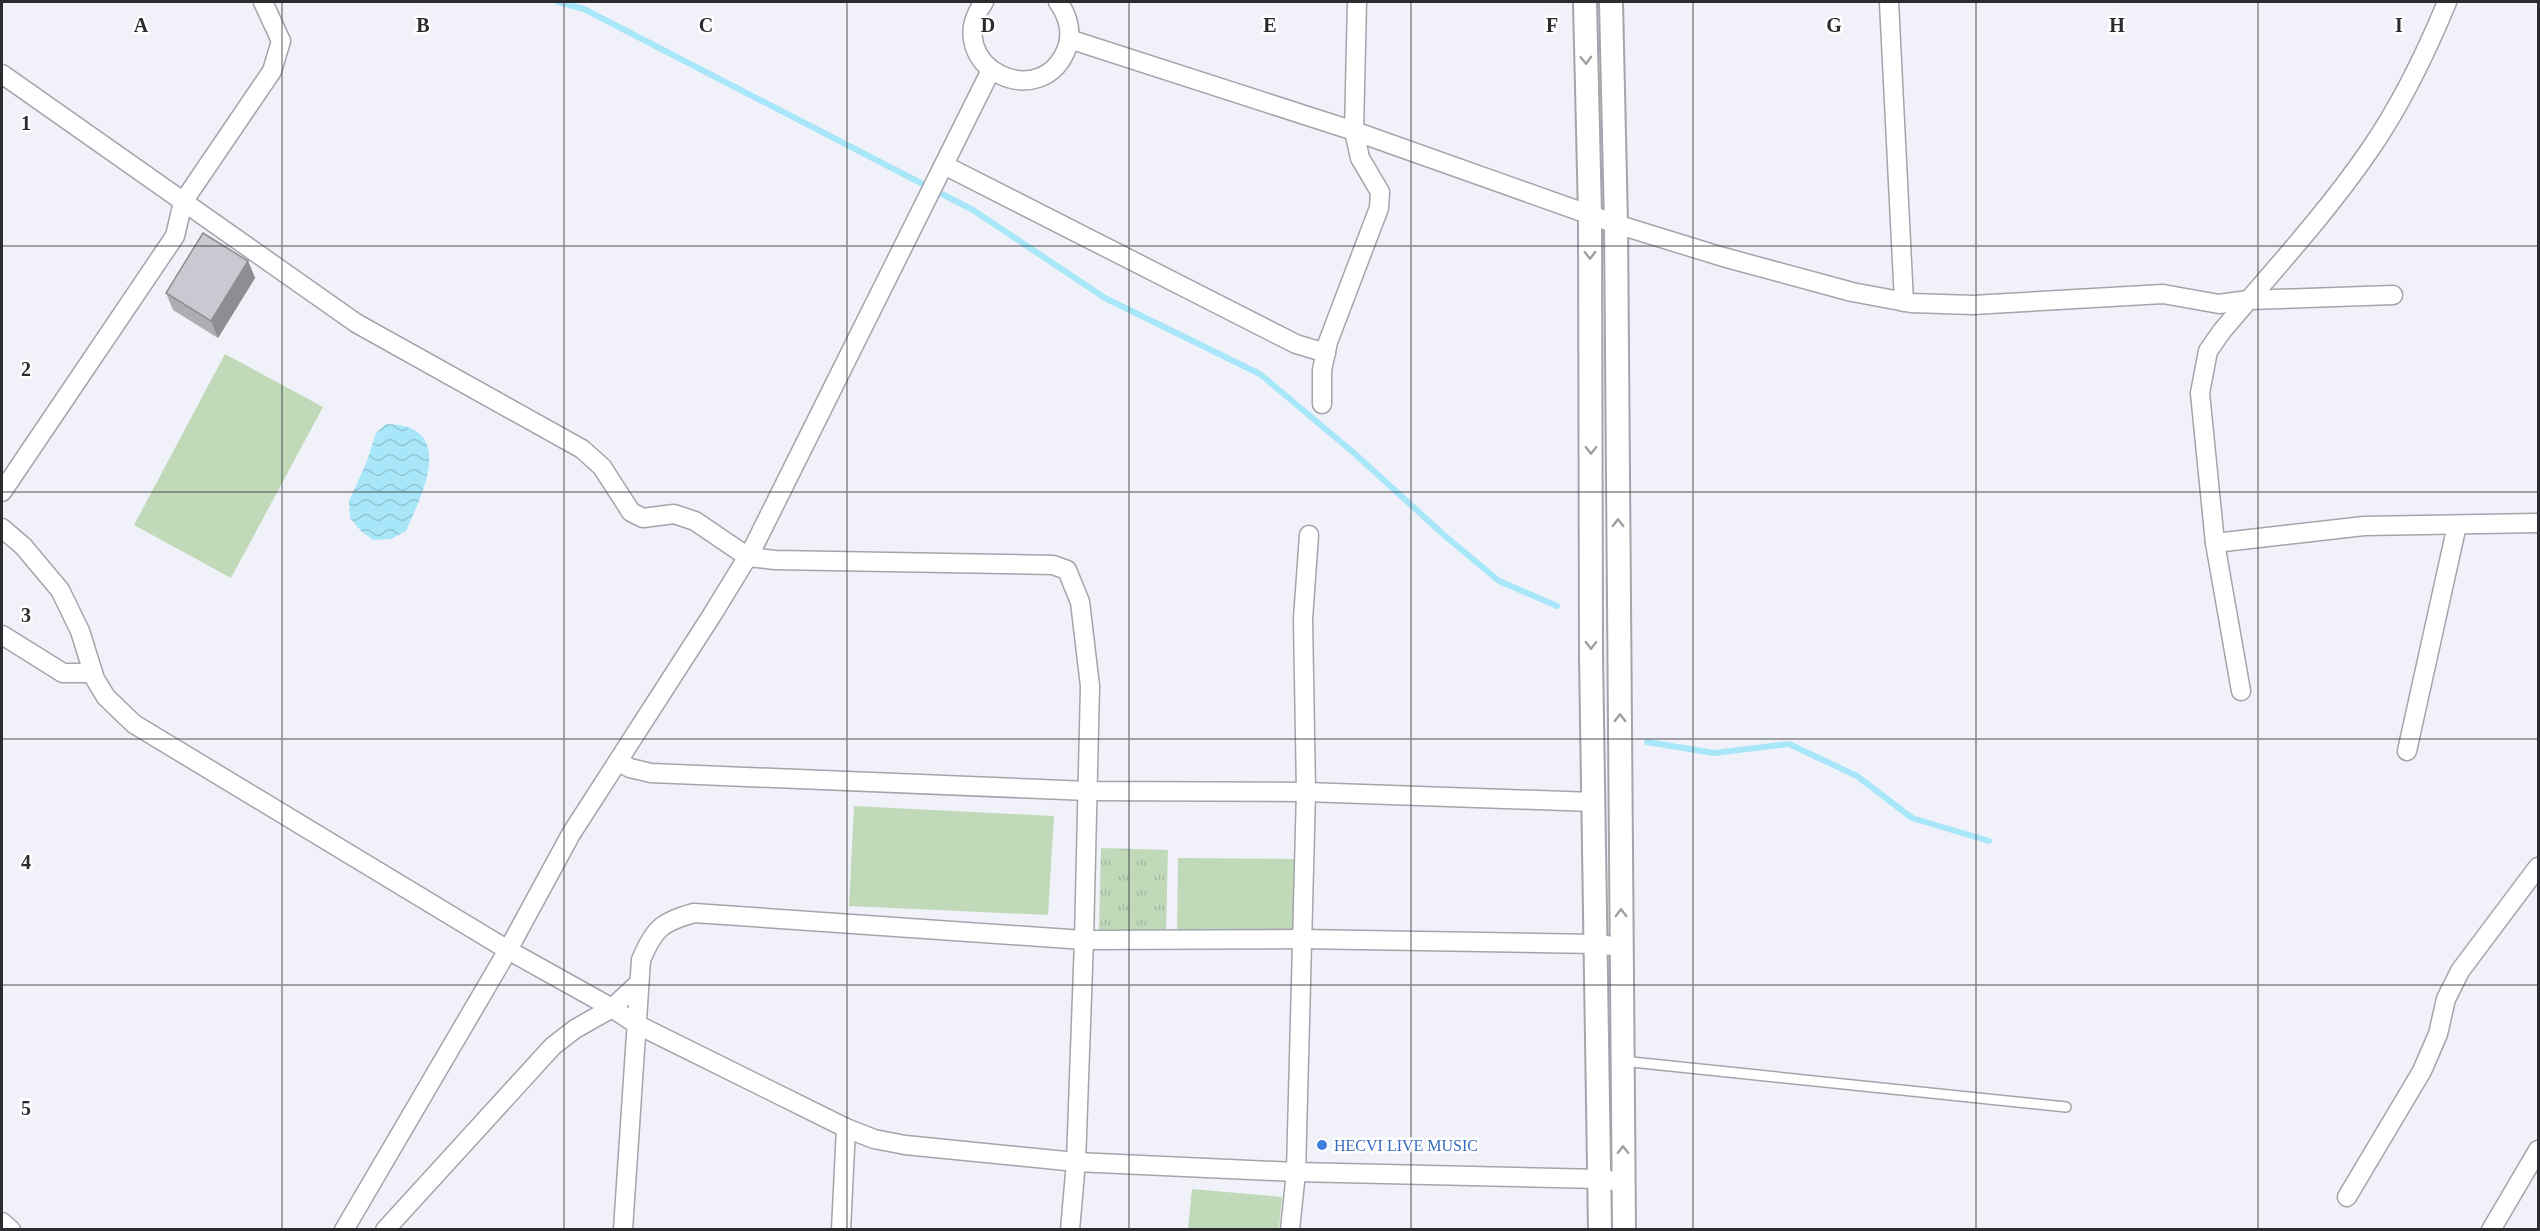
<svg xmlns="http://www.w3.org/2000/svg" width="2540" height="1231" font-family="'Times New Roman',serif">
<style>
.grass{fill:url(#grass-tufts)}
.garden{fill:#c0dab9}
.water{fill:url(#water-waves)}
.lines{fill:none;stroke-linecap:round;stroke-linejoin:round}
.stream{stroke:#a8e6f9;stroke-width:6}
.service-casing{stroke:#a4a4ac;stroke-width:12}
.minor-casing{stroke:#a4a4ac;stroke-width:21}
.tertiary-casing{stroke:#a4a4ac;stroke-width:26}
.service{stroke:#fff;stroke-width:9}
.minor{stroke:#fff;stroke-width:18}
.tertiary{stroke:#fff;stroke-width:22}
.wall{fill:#adadb4}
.shaded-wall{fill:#8d8d92}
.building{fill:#c9c9d1;stroke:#8d8d92;stroke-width:1.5}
.oneway{stroke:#a0a0a1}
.grid{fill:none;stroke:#2c2b2f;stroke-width:1.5;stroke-opacity:0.55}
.shop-dot{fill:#3f7fe0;stroke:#fff;stroke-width:2}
.labels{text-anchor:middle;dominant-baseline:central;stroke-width:5;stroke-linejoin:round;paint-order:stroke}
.shop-label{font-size:16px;fill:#366cbe;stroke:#fff;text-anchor:start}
.grid-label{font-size:20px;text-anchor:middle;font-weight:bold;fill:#2c2b2f;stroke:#fff;stroke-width:5;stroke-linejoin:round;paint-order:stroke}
</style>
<defs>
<pattern id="grass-tufts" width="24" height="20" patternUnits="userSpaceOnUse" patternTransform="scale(1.5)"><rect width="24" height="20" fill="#c0dab9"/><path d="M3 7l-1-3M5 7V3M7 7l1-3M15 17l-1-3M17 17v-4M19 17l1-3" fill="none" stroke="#a5bb9f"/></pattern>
<pattern id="water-waves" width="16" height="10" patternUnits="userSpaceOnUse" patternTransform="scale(1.5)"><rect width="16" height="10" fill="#a8e6f9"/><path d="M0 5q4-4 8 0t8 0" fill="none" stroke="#91c5d6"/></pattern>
</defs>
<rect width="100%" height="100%" fill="#f1f1f9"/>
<!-- grass -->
<polygon class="grass" points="1101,848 1168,850 1166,932 1099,930"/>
<!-- garden -->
<g class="garden">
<polygon points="225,354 323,407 231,578 134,525"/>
<polygon points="854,806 1054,816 1048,915 849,906"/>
<polygon points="1178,858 1296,859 1296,933 1177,931"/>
<polygon points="1192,1189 1282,1197 1279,1229 1188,1229"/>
</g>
<!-- water -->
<path class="water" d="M386 424C458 425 422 494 406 531L391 539 373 540 361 531 350 518 349 501 367 461 376 433Z"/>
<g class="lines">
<!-- stream -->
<g class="stream">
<polyline points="558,2 584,9 973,210 1105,298 1260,374 1354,453 1444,535 1499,581 1557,606"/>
<polyline points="1647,742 1714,753 1789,744 1857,776 1912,818 1989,841"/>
</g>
<!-- service casing -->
<g class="service-casing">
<polyline id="service" points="1622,1061 2066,1107"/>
</g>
<!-- minor casing -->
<g class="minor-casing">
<g id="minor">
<path d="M984 2C938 65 1044 118 1068 45 1072 30 1067 14 1058 2"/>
<polyline points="1889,2 1904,302"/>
<polyline points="1069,39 1354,131 1616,224 1723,257 1852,292 1911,303 1973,305 2163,294 2219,304 2248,300 2393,295"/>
<polyline points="2,74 356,323 582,449 602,467 631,512 643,518 674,514 695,521 748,557 775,560 1053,565 1067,570 1080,602 1090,686 1084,940 1076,1162 1070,1230"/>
<polyline points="944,165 1296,344 1326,353"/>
<polyline points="1322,404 1322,370 1328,342 1379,208 1380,192 1360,158 1354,131 1357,2"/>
<polyline points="2,492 175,236 183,202 272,71 281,41 263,2"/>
<polyline points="2,528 23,546 60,590 80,631 95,679 106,697 134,724 508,950 612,1008 636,1024 846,1128 874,1139 905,1145 1076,1162 1296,1172 1599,1179 1623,1182"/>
<polyline points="2215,543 2364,526 2538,523"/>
<polyline points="2,635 63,673 92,673"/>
<path d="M2241 691 2215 543 2200 393 2208 351 2222 331C2272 272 2325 215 2369 151 2401 105 2426 53 2447 2"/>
<polyline points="2407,751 2457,525"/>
<polyline points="619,762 630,768 651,773 1088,791 1306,792 1593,802"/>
<polyline points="2347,1197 2422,1071 2438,1034 2446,999 2460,971 2538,867"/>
<polyline points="2,1222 11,1230"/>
<polyline points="344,1230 508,950 571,834 712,615 753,548 991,70"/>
<polyline points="385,1230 553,1046 575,1029 612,1008 639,983"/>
<path d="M623 1230 641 960C654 929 661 922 694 913L1084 940 1301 939 1596 944 1621 947"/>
<polyline points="841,1230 846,1128"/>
<polyline points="1290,1230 1296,1172 1306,792 1303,619 1309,535"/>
<polyline points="2491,1230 2538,1150"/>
</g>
</g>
<!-- tertiary casing -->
<g class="tertiary-casing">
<g id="tertiary">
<polyline points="1585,2 1590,215 1591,656 1600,1230"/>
<polyline points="1611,2 1616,224 1624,1230"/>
</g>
</g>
<!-- service -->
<use href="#service" class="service"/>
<!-- minor -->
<use href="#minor" class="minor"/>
<!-- tertiary -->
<use href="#tertiary" class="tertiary"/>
</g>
<!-- wall -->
<polygon class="wall" points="248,261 255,278 218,338 173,310 166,293"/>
<!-- shaded-wall -->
<polygon class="shaded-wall" points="248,261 255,278 218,338 211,321"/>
<!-- building -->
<polygon class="building" points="203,233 248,261 211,321 166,293"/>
<!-- one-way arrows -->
<defs><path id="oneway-chevron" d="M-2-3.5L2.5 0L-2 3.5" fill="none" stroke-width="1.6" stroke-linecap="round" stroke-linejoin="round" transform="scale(1.5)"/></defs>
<g class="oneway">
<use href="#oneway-chevron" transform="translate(1586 60) rotate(88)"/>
<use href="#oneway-chevron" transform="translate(1590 255) rotate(90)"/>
<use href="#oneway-chevron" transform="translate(1591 450) rotate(90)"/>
<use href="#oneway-chevron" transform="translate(1618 523) rotate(-90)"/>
<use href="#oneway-chevron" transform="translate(1591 645) rotate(90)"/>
<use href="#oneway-chevron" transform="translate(1620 718) rotate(-90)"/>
<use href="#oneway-chevron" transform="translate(1621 913) rotate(-90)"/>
<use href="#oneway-chevron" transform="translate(1623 1150) rotate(-91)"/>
</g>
<!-- grid -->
<path class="grid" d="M282 2V1230M564 2V1230M847 2V1230M1129 2V1230M1411 2V1230M1693 2V1230M1976 2V1230M2258 2V1230M2 246H2538M2 492H2538M2 739H2538M2 985H2538"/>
<!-- markers -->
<circle class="shop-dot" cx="1322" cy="1145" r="6"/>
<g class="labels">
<!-- shop labels -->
<g class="shop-label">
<text x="1334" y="1145">HECVI LIVE MUSIC</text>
</g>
</g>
<g class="grid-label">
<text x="141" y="32">A</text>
<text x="423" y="32">B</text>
<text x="706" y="32">C</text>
<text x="988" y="32">D</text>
<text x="1270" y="32">E</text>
<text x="1552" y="32">F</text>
<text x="1834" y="32">G</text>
<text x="2117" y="32">H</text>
<text x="2399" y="32">I</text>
<text x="26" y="130">1</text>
<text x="26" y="376">2</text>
<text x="26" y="622">3</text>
<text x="26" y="869">4</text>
<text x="26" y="1115">5</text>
</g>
<!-- border -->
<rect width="2540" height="1231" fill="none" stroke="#2c2b2f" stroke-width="6"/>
</svg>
